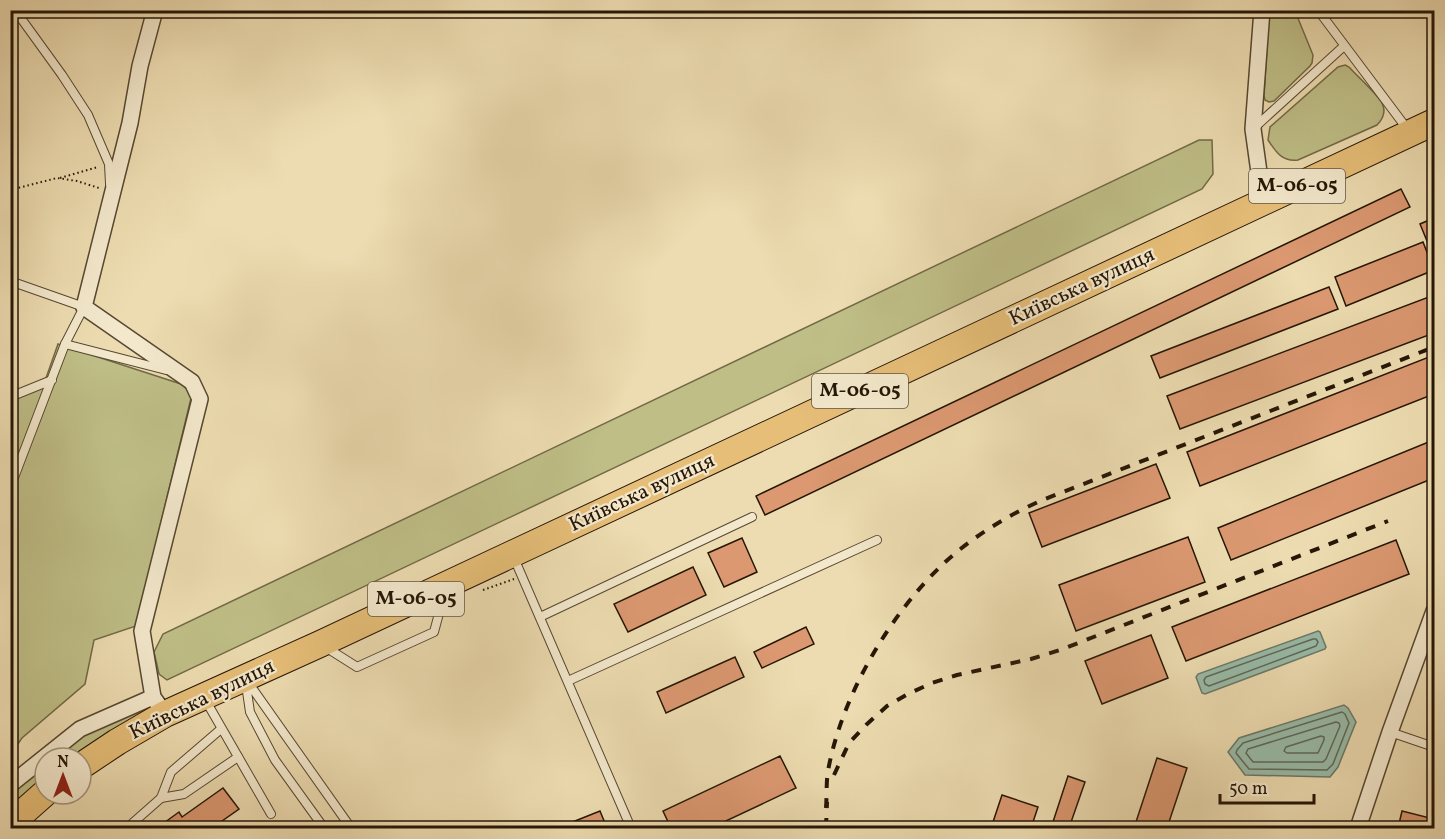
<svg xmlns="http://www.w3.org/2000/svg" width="1445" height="839" font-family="Vollkorn,serif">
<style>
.green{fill:#bfbe87;stroke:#726a46;stroke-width:1.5}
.water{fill:#99bcaa;stroke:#6b7a68;stroke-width:1.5}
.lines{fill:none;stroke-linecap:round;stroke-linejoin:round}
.shore{stroke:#5f6958;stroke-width:1.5}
.building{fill:#db9871;stroke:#251606;stroke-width:1.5}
.service-casing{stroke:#574831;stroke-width:10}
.minor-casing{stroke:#574831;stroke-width:18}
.trunk-casing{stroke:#251606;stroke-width:28}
.path{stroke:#251606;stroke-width:2;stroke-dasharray:1.5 3;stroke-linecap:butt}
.service{stroke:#f3e8cc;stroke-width:8}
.minor{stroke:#f3e8cc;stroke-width:15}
.trunk{stroke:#e6be78;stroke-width:26}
.rail{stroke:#251606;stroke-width:4;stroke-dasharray:10 10;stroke-linecap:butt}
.labels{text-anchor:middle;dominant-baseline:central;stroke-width:4.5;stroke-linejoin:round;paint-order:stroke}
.shield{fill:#f3e8cc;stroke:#635541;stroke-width:1.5}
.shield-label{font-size:20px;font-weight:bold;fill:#251606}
.street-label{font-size:21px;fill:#251606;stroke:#f3e8cc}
</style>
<rect width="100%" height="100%" fill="#eddcb1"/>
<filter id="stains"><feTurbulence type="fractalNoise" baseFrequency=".00333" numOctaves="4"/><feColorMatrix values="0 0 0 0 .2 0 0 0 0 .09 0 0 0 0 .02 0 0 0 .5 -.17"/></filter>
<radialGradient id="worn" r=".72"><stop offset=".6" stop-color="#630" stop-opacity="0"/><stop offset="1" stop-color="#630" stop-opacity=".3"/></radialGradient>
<!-- green -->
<g class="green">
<polygon points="1272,11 1295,11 1313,55 1312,63 1310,66 1274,101 1269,102 1265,100 1264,96 1269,13"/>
<path d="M1345 65 1349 67C1357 76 1377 94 1382 103 1386 111 1383 119 1377 125L1298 160C1282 162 1276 152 1268 140L1270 127 1338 67Z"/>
<polygon points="1199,140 1212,140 1213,174 1202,189 167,680 159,674 154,652 163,634"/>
<polygon points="58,344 181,384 192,394 136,626 94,640 85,684 22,738 11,754 11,394 46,378"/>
<polygon points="145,708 140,716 75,758 51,758 93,729"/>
<polygon points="45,762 45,781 11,810 10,790"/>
</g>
<!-- water -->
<g class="water">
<polygon points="1318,631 1320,632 1326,647 1325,649 1205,694 1202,693 1196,677 1198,674"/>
<polygon points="1344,705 1348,708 1356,722 1338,767 1330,777 1245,775 1228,752 1239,738"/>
</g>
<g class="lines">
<!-- shore -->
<g class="shore">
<polygon points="1313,639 1316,639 1318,642 1316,646 1209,686 1205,684 1204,680 1206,677"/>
<polygon points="1342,712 1345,714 1349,723 1333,764 1327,770 1249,769 1236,753 1237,750 1243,743"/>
<polygon points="1336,722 1339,723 1340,726 1326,759 1323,762 1253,762 1246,753 1248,749"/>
<polygon points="1321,736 1324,737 1324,740 1318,753 1287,753 1284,751 1286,747"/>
</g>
</g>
<!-- building -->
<g class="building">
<polygon points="1401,189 1410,207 765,515 756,496"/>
<polygon points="1434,218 1434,258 1420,224"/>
<polygon points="1423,242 1434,270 1346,306 1335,277"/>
<polygon points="1329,287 1338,309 1160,378 1151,356"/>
<polygon points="1434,295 1434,333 1180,429 1167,396"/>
<polygon points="1434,355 1434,394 1200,486 1187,452"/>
<polygon points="1431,441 1434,449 1434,478 1231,560 1218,528"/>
<polygon points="1156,464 1170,498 1042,547 1029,513"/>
<polygon points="1188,537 1205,582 1076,631 1059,585"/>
<polygon points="742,538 757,572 724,587 708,553"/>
<polygon points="1396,540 1409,574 1186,661 1172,627"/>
<polygon points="693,567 706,595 628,632 614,604"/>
<polygon points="806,627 814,644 762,668 754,652"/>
<polygon points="1151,635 1168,678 1102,704 1085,661"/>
<polygon points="735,657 744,677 666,713 657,692"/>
<polygon points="780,756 796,788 711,828 671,828 663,811"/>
<polygon points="1157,758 1187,768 1167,828 1134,828"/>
<polygon points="1068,776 1085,782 1069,828 1051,828"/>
<polygon points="223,788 239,809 212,828 157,828 179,812 182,817"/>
<polygon points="1002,795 1038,807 1031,828 991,828"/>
<polygon points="600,811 607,828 566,828 565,825"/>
<polygon points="1402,811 1434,819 1434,828 1398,828"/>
</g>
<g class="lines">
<!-- service casing -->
<g class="service-casing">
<g id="service">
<polyline points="15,10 62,75 88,115 109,164 110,184"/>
<polyline points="1318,10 1408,130"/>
<polyline points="1254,128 1344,46"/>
<polyline points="10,281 84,307 65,344 10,488"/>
<polyline points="65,344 166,370"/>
<polyline points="10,397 52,380"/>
<polyline points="514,558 631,828"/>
<polyline points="540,617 752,517"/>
<polyline points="327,648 357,667 434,632 445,591"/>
<polyline points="568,681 877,540"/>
<polyline points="206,701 271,814"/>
<polyline points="1390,732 1434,747"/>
<polyline points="161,798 184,794 238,757"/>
<polyline points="127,828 161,798 171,772 221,729"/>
<polyline points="324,828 275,760 250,712 245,678 351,828"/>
</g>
</g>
<!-- minor casing -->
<g class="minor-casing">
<g id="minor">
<polyline points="155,10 140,66 130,123 84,307 192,382 200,399 142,631 153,697 165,714"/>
<polyline points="1262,10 1253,129 1263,201"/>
<polyline points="10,785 80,729 153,697"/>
<polyline points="1358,828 1390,732 1434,611"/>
</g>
</g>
<!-- trunk casing -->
<g class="trunk-casing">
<g id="trunk">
<polyline points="81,766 117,742 165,714 320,644 1434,122"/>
<polyline points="10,824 45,793"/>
</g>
</g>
<!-- path -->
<g class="path">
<polyline points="60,178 98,167"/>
<polyline points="10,190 57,178 77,181 99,188"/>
<polyline points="483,590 514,579"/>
</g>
<!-- service -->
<use href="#service" class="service"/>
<!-- minor -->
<use href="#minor" class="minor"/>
<!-- trunk -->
<use href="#trunk" class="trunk"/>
<!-- rail -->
<g class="rail">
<polyline points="834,775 849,743 866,725 887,706 908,694 932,683 957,675 1031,659 1063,649 1388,521"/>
<path d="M826 808C827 796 826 783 828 771 841 698 888 617 941 566 969 539 1005 517 1040 501L1434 347"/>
<polyline points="826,828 827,802"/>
</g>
</g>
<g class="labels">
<!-- shield labels -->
<g class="shield">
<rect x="1249" y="169" width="96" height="34" rx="4.5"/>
<rect x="812" y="374" width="96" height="34" rx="4.5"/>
<rect x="368" y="582" width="96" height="34" rx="4.5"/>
</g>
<g class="shield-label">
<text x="1297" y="186">М-06-05</text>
<text x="860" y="391">М-06-05</text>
<text x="416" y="599">М-06-05</text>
</g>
<!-- street labels -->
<g class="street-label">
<text transform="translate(1082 287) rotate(-25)">Київська вулиця</text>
<text transform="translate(642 493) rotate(-25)">Київська вулиця</text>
<text transform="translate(202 700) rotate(-26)">Київська вулиця</text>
</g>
</g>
<!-- margin -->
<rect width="1445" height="839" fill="none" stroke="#eddcb1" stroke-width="36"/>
<rect x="12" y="12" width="1421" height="815" fill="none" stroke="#251606" stroke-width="3"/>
<rect x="18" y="18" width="1409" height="803" fill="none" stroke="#251606" stroke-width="1.5"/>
<!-- north arrow -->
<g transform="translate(63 776)"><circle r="28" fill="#f3e8cc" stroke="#a1947d" stroke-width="1.5"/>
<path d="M0-4.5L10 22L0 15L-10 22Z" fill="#8f2418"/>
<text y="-9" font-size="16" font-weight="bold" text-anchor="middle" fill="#251606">N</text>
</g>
<!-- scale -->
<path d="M1220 794v9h94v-9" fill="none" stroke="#251606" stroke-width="3"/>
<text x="1229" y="794" font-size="18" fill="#251606" stroke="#f3e8cc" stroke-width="4.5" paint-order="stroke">50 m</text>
<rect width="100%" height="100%" filter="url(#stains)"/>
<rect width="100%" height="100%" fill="url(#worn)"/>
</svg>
